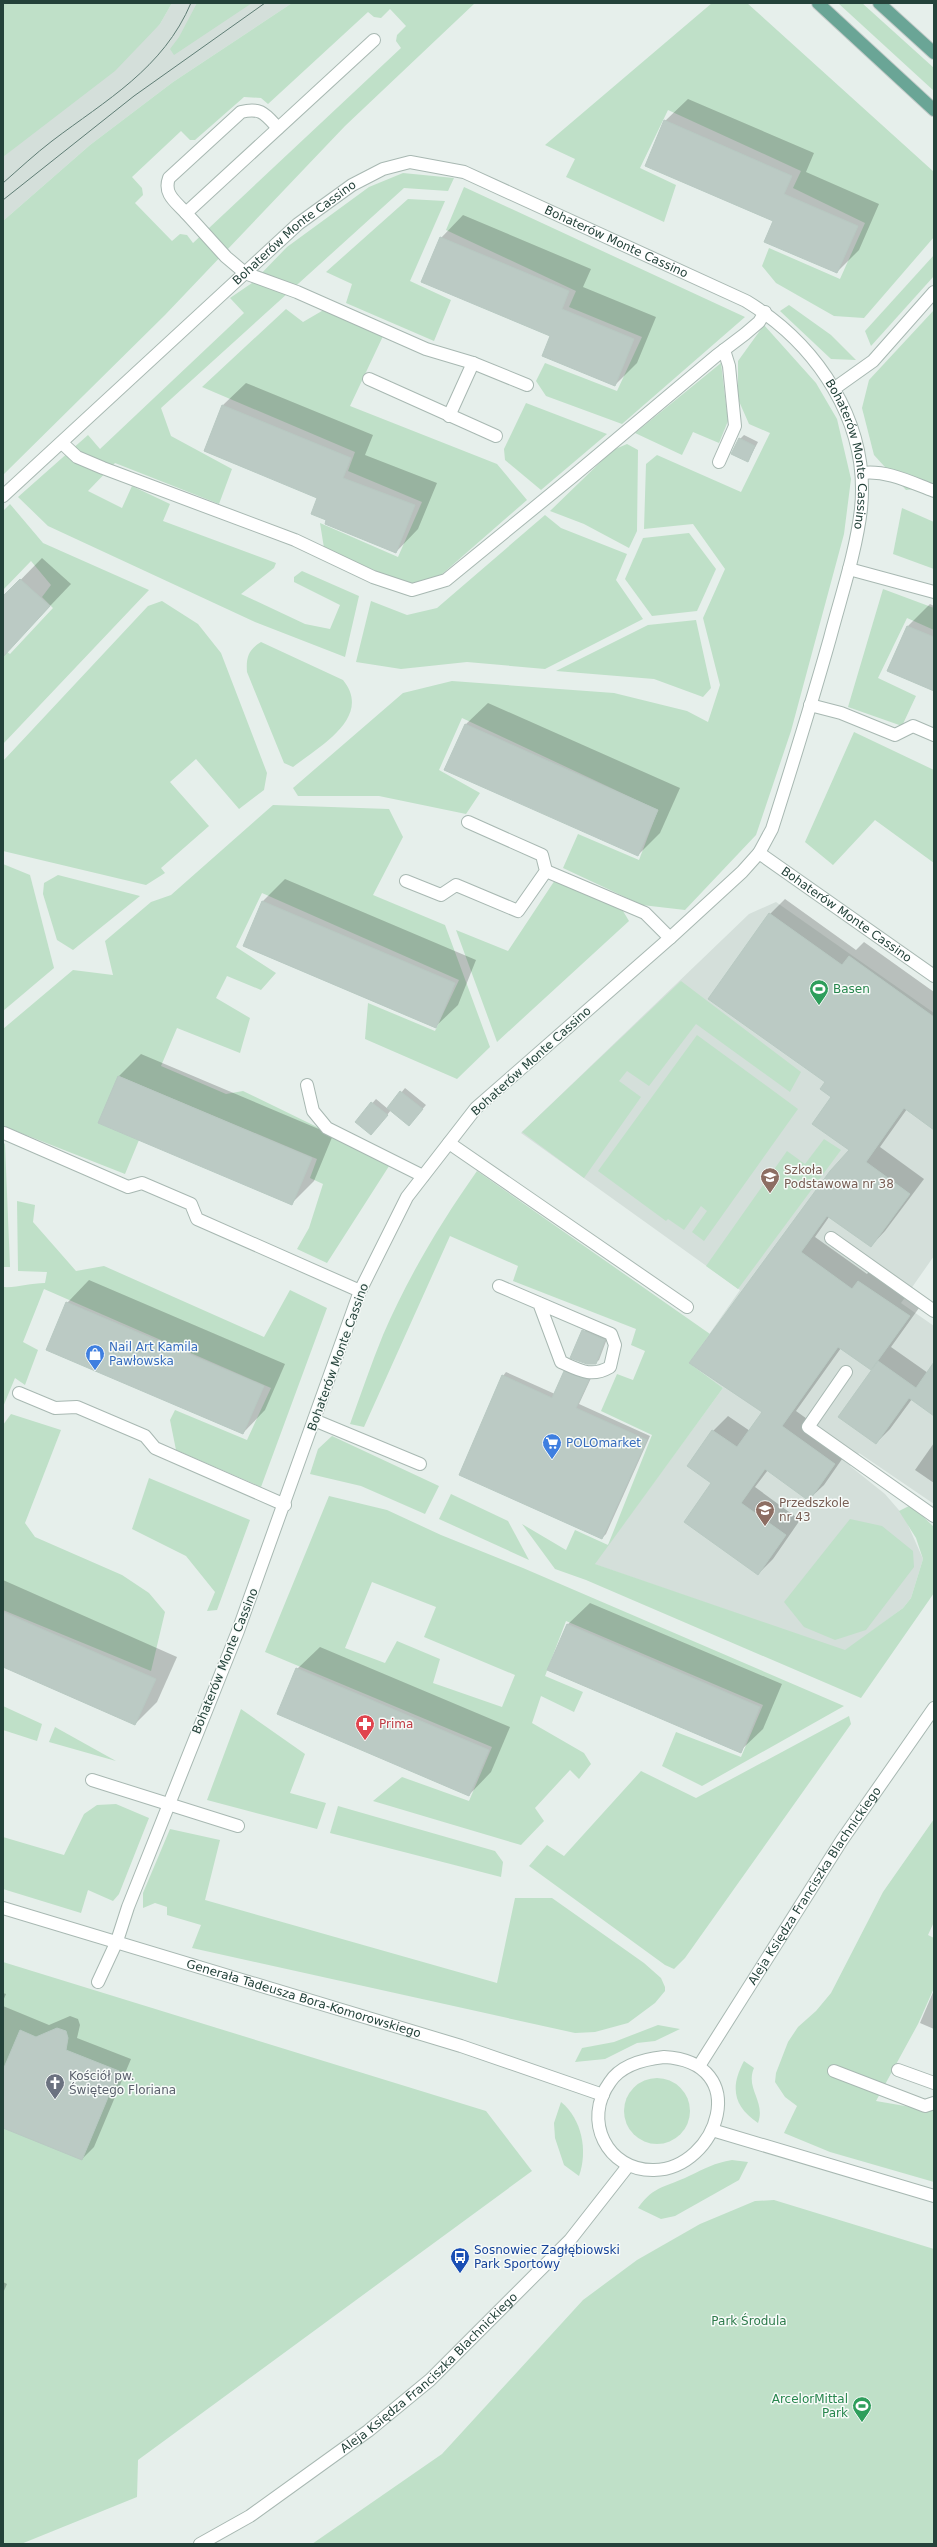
<svg xmlns="http://www.w3.org/2000/svg" width="937" height="2547" font-family="'DejaVu Sans',sans-serif">
<style>
.built{fill:#d4dfda}
.green{fill:#bfe0c8;fill-rule:evenodd}
.shadow{fill:#0003}
.building{fill:#bbcac4;stroke:#b8c9c2}
.lines{fill:none;stroke-linecap:round;stroke-linejoin:round}
.minor-casing{stroke:#a8b8b2;stroke-width:14}
.major-casing{stroke:#c2cac8;stroke-width:14}
.minor{stroke:#fff;stroke-width:12}
.major{stroke:#6aa596;stroke-width:12}
.tram{stroke:#5f7d75;stroke-width:1}
.labels{text-anchor:middle;dominant-baseline:central;stroke-width:3;stroke-linejoin:round;paint-order:stroke}
.street-label{font-size:12px;fill:#24423a;stroke:#f7fbf9}
.leisure-label{font-size:12px;fill:#27864d;stroke:#f7fbf9;text-anchor:start}
.education-label{font-size:12px;fill:#785e54;stroke:#f7fbf9;text-anchor:start}
.shop-label{font-size:12px;fill:#366cbe;stroke:#f7fbf9;text-anchor:start}
.health-label{font-size:12px;fill:#be3a42;stroke:#f7fbf9;text-anchor:start}
.worship-label{font-size:12px;fill:#5b616d;stroke:#f7fbf9;text-anchor:start}
.transit-label{font-size:12px;fill:#164399;stroke:#f7fbf9;text-anchor:start}
.park-label{font-size:12px;fill:#2d7a4b;stroke:#f7fbf9}
</style>
<rect width="100%" height="100%" fill="#e6efeb"/>
<!-- built -->
<g class="built">
<polygon points="172,3 292,3 173,82 90,145 3,221 3,157 160,24"/>
<polygon points="776,902 934,1013 934,1256 901,1303 934,1326 934,1504 859,1453 850,1466 885,1494 904,1516 923,1559 911,1598 903,1608 845,1651 594,1564 723,1388 689,1363 740,1290 521,1133 749,914"/>
</g>
<!-- green -->
<g class="green">
<polygon points="3,3 172,3 160,24 115,71 3,157"/>
<polygon points="197,3 252,3 174,55 170,49 179,37"/>
<path d="M292 3H475L345 126 165 315 3 475V221L90 145 173 82ZM390 9 406 26 397 35 396 41 401 48 193 243 187 235 180 234 172 241 135 203 143 195 142 188 132 177 181 131 190 140H195L244 97 261 98 268 104 368 12 374 17 381 18Z"/>
<polygon points="712,3 747,3 934,172 934,237 864,318 834,316 776,283 762,266 769,248 840,279 865,223 793,188 801,171 668,110 640,168 676,185 664,222 566,177 575,159 545,145"/>
<polygon points="838,3 862,3 934,68 934,91"/>
<polygon points="403,173 454,178 448,191 404,188 161,408 171,436 232,469 219,504 115,463 88,491 122,508 132,486 170,504 163,521 276,563 274,568 241,594 305,624 330,629 340,605 294,582 294,577 302,571 359,596 345,657 255,622 48,526 18,497 88,435 100,449 244,313 230,298 252,283 287,247 369,187"/>
<polygon points="464,187 745,317 622,424 546,396 536,381 545,363 617,391 642,337 569,307 576,291 446,230"/>
<polygon points="408,199 445,201 410,281 451,300 434,341 346,303 352,284 326,272"/>
<polygon points="934,255 934,276 871,346 865,331"/>
<polygon points="789,305 831,335 856,360 831,359 780,311"/>
<polygon points="327,308 384,334 350,406 497,464 527,500 441,575 408,585 324,548 320,523 398,557 422,502 348,471 355,452 202,387 286,309 303,322"/>
<polygon points="934,310 934,487 906,490 874,455 862,408 869,380"/>
<polygon points="764,325 816,383 837,419 851,479 844,534 791,731 756,835 685,910 642,905 563,868 578,834 639,860 658,810 462,718 439,770 480,793 466,814 379,796 298,796 293,788 403,693 452,681 614,693 687,711 708,722 720,685 703,618 725,569 693,524 644,529 646,464 657,455 741,492 770,433 749,424 738,399 738,361"/>
<polygon points="721,363 728,421 719,443 693,432 682,455 635,433"/>
<polygon points="526,403 607,434 541,490 505,460 504,449"/>
<polygon points="627,444 638,450 637,531 629,548 584,524 550,511 613,450"/>
<polygon points="10,504 43,543 149,590 3,744 3,649 10,654 53,608 42,597 51,585 31,561 3,590 3,511"/>
<polygon points="902,508 934,522 934,569 893,554"/>
<polygon points="545,515 561,528 627,554 616,580 643,619 545,669 467,662 401,669 356,662 371,601 407,615 437,608"/>
<polygon points="689,533 716,569 697,611 652,616 625,579 643,538"/>
<polygon points="883,589 934,608 934,630 907,618 878,678 916,696 902,726 848,707"/>
<polygon points="162,601 198,624 221,653 267,773 264,790 239,809 196,759 170,782 209,826 161,868 165,873 146,885 3,851 3,761 148,606"/>
<polygon points="696,620 711,688 703,697 654,679 556,671 648,625"/>
<path d="M261 642 343 680C373 717 320 746 293 767L284 763 247 672C246 658 248 650 261 642Z"/>
<polygon points="854,732 934,770 934,863 875,820 833,865 805,842"/>
<polygon points="273,805 389,809 403,837 373,895 445,925 490,1047 457,1079 365,1039 368,1003 435,1031 459,980 262,893 236,947 276,973 261,990 227,976 216,998 250,1018 240,1053 177,1028 161,1066 226,1094 243,1091 391,1163 327,1263 297,1249 309,1228 323,1184 310,1178 317,1159 119,1076 98,1123 139,1140 125,1174 3,1126 3,1029 73,970 113,975 105,941 151,902 171,895"/>
<polygon points="3,864 30,875 54,968 3,1011"/>
<polygon points="58,875 140,896 73,950 57,940 43,894 44,883"/>
<polygon points="555,880 620,906 629,921 497,1042 456,930 508,951"/>
<polygon points="681,981 801,1072 790,1092 696,1024 649,1086 627,1071 619,1081 641,1097 584,1178 522,1132"/>
<polygon points="697,1035 798,1109 704,1241 692,1232 707,1211 701,1206 684,1230 668,1219 666,1221 598,1171"/>
<polygon points="824,1139 841,1150 738,1289 706,1266 787,1151 805,1164"/>
<polygon points="3,1142 5,1144 10,1267 3,1267"/>
<path d="M477 1171 710 1334 689 1363 723 1388 595 1564 845 1650 903 1608 911 1598 923 1559 916 1538 899 1511 911 1505 934 1527V1593L861 1698 586 1580 555 1569 522 1524 566 1550 575 1530 608 1545 652 1435 601 1411 617 1374 633 1380 645 1351 631 1345 636 1329 513 1281 518 1266 450 1236 364 1427 350 1424C361 1394 371 1364 383 1335 408 1277 441 1222 477 1171Z"/>
<path d="M17 1201 35 1205 33 1222 76 1271 104 1266 264 1337 290 1290 327 1308 261 1487 176 1450 170 1420 175 1410 247 1440 271 1388 44 1289 23 1342 38 1350 25 1385 15 1378 3 1407V1287C17 1288 30 1283 45 1283L47 1272 18 1271Z"/>
<polygon points="11,1414 61,1430 25,1523 35,1537 122,1575 149,1593 165,1612 151,1671 3,1610 3,1425"/>
<polygon points="332,1436 439,1486 425,1514 361,1486 310,1474 318,1449"/>
<polygon points="149,1478 250,1520 217,1610 207,1611 215,1592 186,1556 132,1529"/>
<polygon points="451,1494 508,1521 529,1560 439,1519"/>
<path d="M329 1496 387 1510 441 1535 523 1568 844 1706 702 1786 662 1766 676 1732 741 1757 763 1705 566 1621 545 1676 583 1692 574 1712 541 1696 532 1723 584 1753 591 1764 579 1779 570 1770 535 1808 544 1821 521 1845 373 1801 402 1777 469 1801 492 1747 265 1652ZM372 1582 436 1607 424 1637 515 1675 502 1707 433 1683 440 1659 397 1641 385 1663 345 1648Z"/>
<polygon points="850,1519 882,1526 913,1551 914,1567 866,1630 835,1640 804,1627 784,1602"/>
<polygon points="3,1706 42,1724 37,1741 3,1730"/>
<polygon points="241,1709 305,1754 290,1793 326,1803 317,1829 207,1800"/>
<polygon points="849,1716 851,1724 685,1958 674,1969 665,1965 529,1866 547,1845 564,1856 641,1771 696,1798"/>
<polygon points="55,1727 116,1761 49,1742"/>
<polygon points="116,1804 149,1818 119,1894 113,1901 88,1890 81,1913 3,1889 3,1837 64,1855 84,1814 97,1805"/>
<polygon points="338,1806 495,1851 503,1862 501,1877 330,1833"/>
<polygon points="934,1819 934,1922 928,1935 934,1938 934,1988 918,2024 876,2101 934,2111 934,2182 830,2152 784,2133 797,2106 785,2097 775,2082 776,2073 788,2042 798,2027 816,2011 831,1993 883,1892"/>
<polygon points="170,1829 220,1840 205,1900 497,1983 515,1898 552,1898 644,1963 661,1978 665,1987 665,1991 655,2003 628,2023 595,2032 575,2033 192,1948 201,1925 167,1915 167,1907 155,1903 143,1908 143,1893"/>
<polygon points="3,1962 486,2111 532,2171 138,2460 137,2497 21,2544 3,2544"/>
<polygon points="658,2025 680,2029 655,2041 637,2043 605,2059 575,2062 582,2048 614,2042"/>
<path d="M744 2061 754 2068C745 2089 766 2101 758 2123 733 2106 730 2087 744 2061Z"/>
<circle cx="657" cy="2111" r="33"/>
<path d="M561 2102C582 2119 588 2151 579 2176L564 2165 555 2138 554 2123Z"/>
<path d="M732 2160 748 2162 739 2180 675 2216 661 2219 638 2208C654 2185 667 2187 689 2176 706 2168 714 2163 732 2160Z"/>
<polygon points="774,2200 934,2249 934,2544 312,2544 442,2454 583,2300 637,2260 700,2224 755,2201"/>
</g>
<!-- shadow -->
<g class="shadow">
<polygon points="688,99 814,153 806,172 879,204 859,250 837,272 774,221 665,121"/>
<polygon points="463,215 591,269 583,287 656,317 637,363 615,385 552,336 441,238"/>
<polygon points="246,383 373,435 365,455 437,483 418,529 396,552 318,497 205,451 223,405"/>
<polygon points="744,435 758,442 748,461 740,439"/>
<polygon points="42,558 71,584 9,649 3,647 3,598"/>
<polygon points="930,604 934,606 934,690 888,670 908,626"/>
<polygon points="488,703 680,788 660,833 638,855 465,725"/>
<polygon points="285,879 476,960 458,1005 435,1027 244,946 263,901"/>
<polygon points="785,899 856,950 864,942 934,992 934,1129 907,1109 880,1147 924,1179 885,1231 871,1246 829,1217 815,1237 867,1274 873,1267 924,1301 891,1347 928,1373 934,1364 934,1414 912,1399 890,1429 876,1443 875,1367 871,1369 841,1348 796,1411 849,1449 824,1485 809,1499 768,1470 755,1487 800,1520 773,1559 758,1574 713,1483 688,1466 713,1431 728,1416 750,1431 763,1412 690,1363 850,1150 770,914"/>
<polygon points="141,1054 333,1135 314,1181 292,1203 100,1122 119,1076"/>
<polygon points="405,1088 426,1105 412,1121 391,1110 375,1130 356,1122 376,1099 388,1109"/>
<polygon points="89,1280 285,1364 265,1410 243,1433 67,1303"/>
<polygon points="587,1327 608,1336 599,1360 595,1363 571,1357"/>
<polygon points="568,1368 592,1376 579,1404 650,1436 606,1534 602,1538 503,1376 506,1372 555,1394"/>
<polygon points="934,1443 934,1483 915,1470"/>
<polygon points="3,1580 177,1657 157,1702 135,1724 3,1666"/>
<polygon points="590,1603 782,1684 763,1729 740,1751 567,1625"/>
<polygon points="320,1647 510,1727 491,1772 469,1795 297,1669"/>
<polygon points="934,1990 934,2029 920,2023"/>
<polygon points="3,1993 6,1994 3,2001"/>
<polygon points="3,2006 49,2025 70,2016 78,2019 80,2025 77,2038 131,2059 94,2147 82,2159 3,2127"/>
<polygon points="3,2282 7,2284 3,2293"/>
</g>
<!-- building -->
<g class="building">
<polygon points="664,120 792,176 784,194 858,226 837,273 764,242 773,221 645,166"/>
<polygon points="440,237 569,291 562,309 634,339 615,386 542,356 550,336 421,282"/>
<polygon points="222,405 351,458 343,478 415,505 396,553 325,524 326,520 311,514 317,498 204,451"/>
<polygon points="739,438 755,446 748,462 731,454"/>
<polygon points="20,579 50,606 3,657 3,596"/>
<polygon points="907,626 934,637 934,691 887,671"/>
<polygon points="465,724 658,810 638,856 444,770"/>
<polygon points="262,901 455,983 436,1028 243,946"/>
<polygon points="769,913 842,965 849,956 934,1017 934,1130 904,1108 866,1162 910,1194 871,1247 827,1216 801,1252 852,1289 858,1281 910,1316 871,1370 838,1347 782,1426 835,1464 809,1501 765,1469 741,1503 786,1535 758,1575 684,1522 711,1483 687,1466 712,1430 737,1447 762,1412 689,1363 830,1171 849,1150 812,1124 831,1097 820,1089 825,1082 708,999"/>
<polygon points="118,1076 312,1158 292,1205 98,1123"/>
<polygon points="400,1091 423,1109 409,1126 387,1108"/>
<polygon points="371,1102 388,1115 371,1135 355,1122"/>
<polygon points="66,1302 264,1386 243,1434 46,1350"/>
<polygon points="582,1330 605,1340 596,1364 587,1364 570,1358"/>
<polygon points="878,1361 916,1388 934,1362 934,1416 909,1398 876,1444 838,1417"/>
<polygon points="564,1371 589,1380 576,1408 647,1440 602,1539 459,1475 502,1375 552,1398"/>
<polygon points="3,1612 156,1679 135,1725 3,1667"/>
<polygon points="567,1624 760,1707 741,1753 547,1670"/>
<polygon points="296,1668 489,1750 469,1796 277,1714"/>
<polygon points="57,2028 66,2031 68,2038 66,2050 119,2071 82,2160 3,2128 3,2070 20,2030 36,2037"/>
</g>
<g class="lines">
<!-- minor casing -->
<g class="minor-casing">
<g id="minor">
<polyline points="374,40 186,213 226,257 245,273 297,292 426,349 473,363 527,385"/>
<path d="M186 213C176 202 163 194 169 178L241 112C261 107 265 114 278 128"/>
<polyline points="369,379 496,436"/>
<polyline points="835,388 873,361 934,292"/>
<polyline points="449,416 473,363"/>
<polyline points="62,443 77,457 103,468 295,540 373,577 412,590 446,580 572,477 716,356 745,334 759,322 765,312"/>
<polyline points="719,462 735,426 729,366 724,350"/>
<path d="M862 473C887 470 910 482 934 491"/>
<path id="s1" d="M3 496 298 224 352 185 383 169 410 162 464 172 746 301C817 344 870 422 861 509 856 552 841 596 830 638 812 702 792 766 772 829L759 853 742 872 670 938 476 1108 407 1197 360 1291 238 1631 128 1907 117 1941 98 1982"/>
<polyline points="849,569 934,592"/>
<polyline points="810,705 841,713 895,735 913,726 934,735"/>
<path id="s2" d="M759 853 934 976"/>
<polyline points="546,871 645,913 670,938"/>
<polyline points="406,881 441,895 456,885 518,911 546,871 542,855 468,822"/>
<polyline points="307,1085 313,1111 327,1128 423,1176"/>
<polyline points="4,1133 128,1187 142,1183 191,1204 197,1219 360,1291"/>
<polyline points="449,1143 687,1307"/>
<polyline points="831,1238 934,1311"/>
<path d="M499 1286 611 1334 615 1345 610 1367C591 1378 579 1370 561 1362L539 1303"/>
<polyline points="846,1372 808,1427 934,1516"/>
<polyline points="19,1393 55,1408 77,1407 145,1436 155,1448 285,1505"/>
<polyline points="314,1420 420,1464"/>
<polyline points="92,1780 238,1826"/>
<path id="s3" d="M3 1908 461 2046 603 2095"/>
<path d="M664 2057C754 2062 718 2169 654 2170 607 2171 582 2120 610 2082 621 2065 645 2059 664 2057Z"/>
<path id="s4" d="M699 2066 842 1840 934 1708"/>
<polyline points="898,2070 934,2083"/>
<polyline points="834,2071 925,2106 934,2103"/>
<polyline points="712,2130 934,2196"/>
<path id="s5" d="M200 2544 250 2516 368 2431 430 2380 570 2240 628 2166"/>
</g>
</g>
<!-- major casing -->
<g class="major-casing">
<g id="major">
<polyline points="818,3 934,110"/>
<polyline points="879,3 934,53"/>
</g>
</g>
<!-- minor -->
<use href="#minor" class="minor"/>
<!-- major -->
<use href="#major" class="major"/>
<!-- tram -->
<g class="tram">
<path d="M3 183C19 169 35 154 52 141 106 100 163 69 191 3"/>
<polyline points="3,200 134,96 265,3"/>
</g>
</g>
<!-- icons -->
<defs>
<g id="stadium-pin" transform="scale(1)"><path d="M0 17L-7.5 6A9.5 9.5 0 1 1 7.5 6Z" fill="#2e9e5b" stroke="#f7fbf9"/><path d="M0-5a6.5 5 0 1 0 0 10a6.5 5 0 1 0 0-10ZM-3.5-1.8h7v3.6h-7Z" fill="#fff"/></g>
<g id="school-pin" transform="scale(1)"><path d="M0 17L-7.5 6A9.5 9.5 0 1 1 7.5 6Z" fill="#8d6e63" stroke="#f7fbf9"/><path d="M0-5L7-2L0 1L-7-2ZM-4 1L0 2.5L4 1V4Q0 6-4 4Z" fill="#fff"/></g>
<g id="shop-pin" transform="scale(1)"><path d="M0 17L-7.5 6A9.5 9.5 0 1 1 7.5 6Z" fill="#3f7fe0" stroke="#f7fbf9"/><path d="M-5-2.5h2.3a2.7 3.5 0 0 1 5.4 0H5L5.5 6h-11ZM-1.5-2.5h3a1.5 2.3 0 0 0-3 0Z" fill="#fff"/></g>
<g id="supermarket-pin" transform="scale(1)"><path d="M0 17L-7.5 6A9.5 9.5 0 1 1 7.5 6Z" fill="#3f7fe0" stroke="#f7fbf9"/><path d="M-6-5.5h2.5l.6 2H6L4.5 2H-2.5L-4.4-4H-6ZM-1.5 3.2a1.3 1.3 0 1 0 .1 0ZM3 3.2a1.3 1.3 0 1 0 .1 0Z" fill="#fff"/></g>
<g id="pharmacy-pin" transform="scale(1)"><path d="M0 17L-7.5 6A9.5 9.5 0 1 1 7.5 6Z" fill="#e0444e" stroke="#f7fbf9"/><path d="M-2-6h4v4h4v4h-4v4h-4v-4h-4v-4h4Z" fill="#fff"/></g>
<g id="church-pin" transform="scale(1)"><path d="M0 17L-7.5 6A9.5 9.5 0 1 1 7.5 6Z" fill="#6b7280" stroke="#f7fbf9"/><path d="M-1.2-6h2.4v3.5h3.3v2.4h-3.3V6h-2.4V-.1h-3.3v-2.4h3.3Z" fill="#fff"/></g>
<g id="bus-pin" transform="scale(1)"><path d="M0 17L-7.5 6A9.5 9.5 0 1 1 7.5 6Z" fill="#1a4fb4" stroke="#f7fbf9"/><path d="M-5-6H5V4H4V6H2V4H-2V6H-4V4H-5ZM-3.5-4V0h7V-4ZM-3.5 1.2v1.5H-2V1.2ZM2 1.2v1.5H3.5V1.2Z" fill="#fff"/></g>
</defs>
<g fill-rule="evenodd">
<use href="#stadium-pin" x="819" y="989"/>
<use href="#school-pin" x="770" y="1177"/>
<use href="#shop-pin" x="95" y="1354"/>
<use href="#supermarket-pin" x="552" y="1443"/>
<use href="#school-pin" x="765" y="1510"/>
<use href="#pharmacy-pin" x="365" y="1724"/>
<use href="#church-pin" x="55" y="2083"/>
<use href="#bus-pin" x="460" y="2257"/>
<use href="#stadium-pin" x="862" y="2406"/>
</g>
<g class="labels">
<!-- street labels -->
<g class="street-label">
<text stroke="none"><textPath href="#s1" startOffset="393">Bohaterów Monte Cassino</textPath></text>
<text stroke="none"><textPath href="#s1" startOffset="753">Bohaterów Monte Cassino</textPath></text>
<text stroke="none"><textPath href="#s1" startOffset="1089">Bohaterów Monte Cassino</textPath></text>
<text stroke="none"><textPath href="#s2" startOffset="107">Bohaterów Monte Cassino</textPath></text>
<text transform="translate(531 1061) rotate(-42)">Bohaterów Monte Cassino</text>
<text transform="translate(338 1357) rotate(-70)">Bohaterów Monte Cassino</text>
<text transform="translate(225 1661) rotate(-68)">Bohaterów Monte Cassino</text>
<text stroke="none"><textPath href="#s4" startOffset="214">Aleja Księdza Franciszka Blachnickiego</textPath></text>
<text stroke="none"><textPath href="#s3" startOffset="314">Generała Tadeusza Bora-Komorowskiego</textPath></text>
<text stroke="none"><textPath href="#s5" startOffset="287">Aleja Księdza Franciszka Blachnickiego</textPath></text>
</g>
<!-- leisure labels -->
<g class="leisure-label">
<text x="833" y="989">Basen</text>
<text x="848" y="2399" text-anchor="end">ArcelorMittal<tspan x="848" dy="14">Park</tspan></text>
</g>
<!-- education labels -->
<g class="education-label">
<text x="784" y="1170">Szkoła<tspan x="784" dy="14">Podstawowa nr 38</tspan></text>
<text x="779" y="1503">Przedszkole<tspan x="779" dy="14">nr 43</tspan></text>
</g>
<!-- shop labels -->
<g class="shop-label">
<text x="109" y="1347">Nail Art Kamila<tspan x="109" dy="14">Pawłowska</tspan></text>
<text x="566" y="1443">POLOmarket</text>
</g>
<!-- health labels -->
<g class="health-label">
<text x="379" y="1724">Prima</text>
</g>
<!-- worship labels -->
<g class="worship-label">
<text x="69" y="2076">Kościół pw.<tspan x="69" dy="14">Świętego Floriana</tspan></text>
</g>
<!-- transit labels -->
<g class="transit-label">
<text x="474" y="2250">Sosnowiec Zagłębiowski<tspan x="474" dy="14">Park Sportowy</tspan></text>
</g>
<!-- park labels -->
<g class="park-label">
<text x="749" y="2321">Park Środula</text>
</g>
</g>
<!-- border -->
<rect width="937" height="2547" fill="none" stroke="#24423a" stroke-width="8"/>
</svg>
